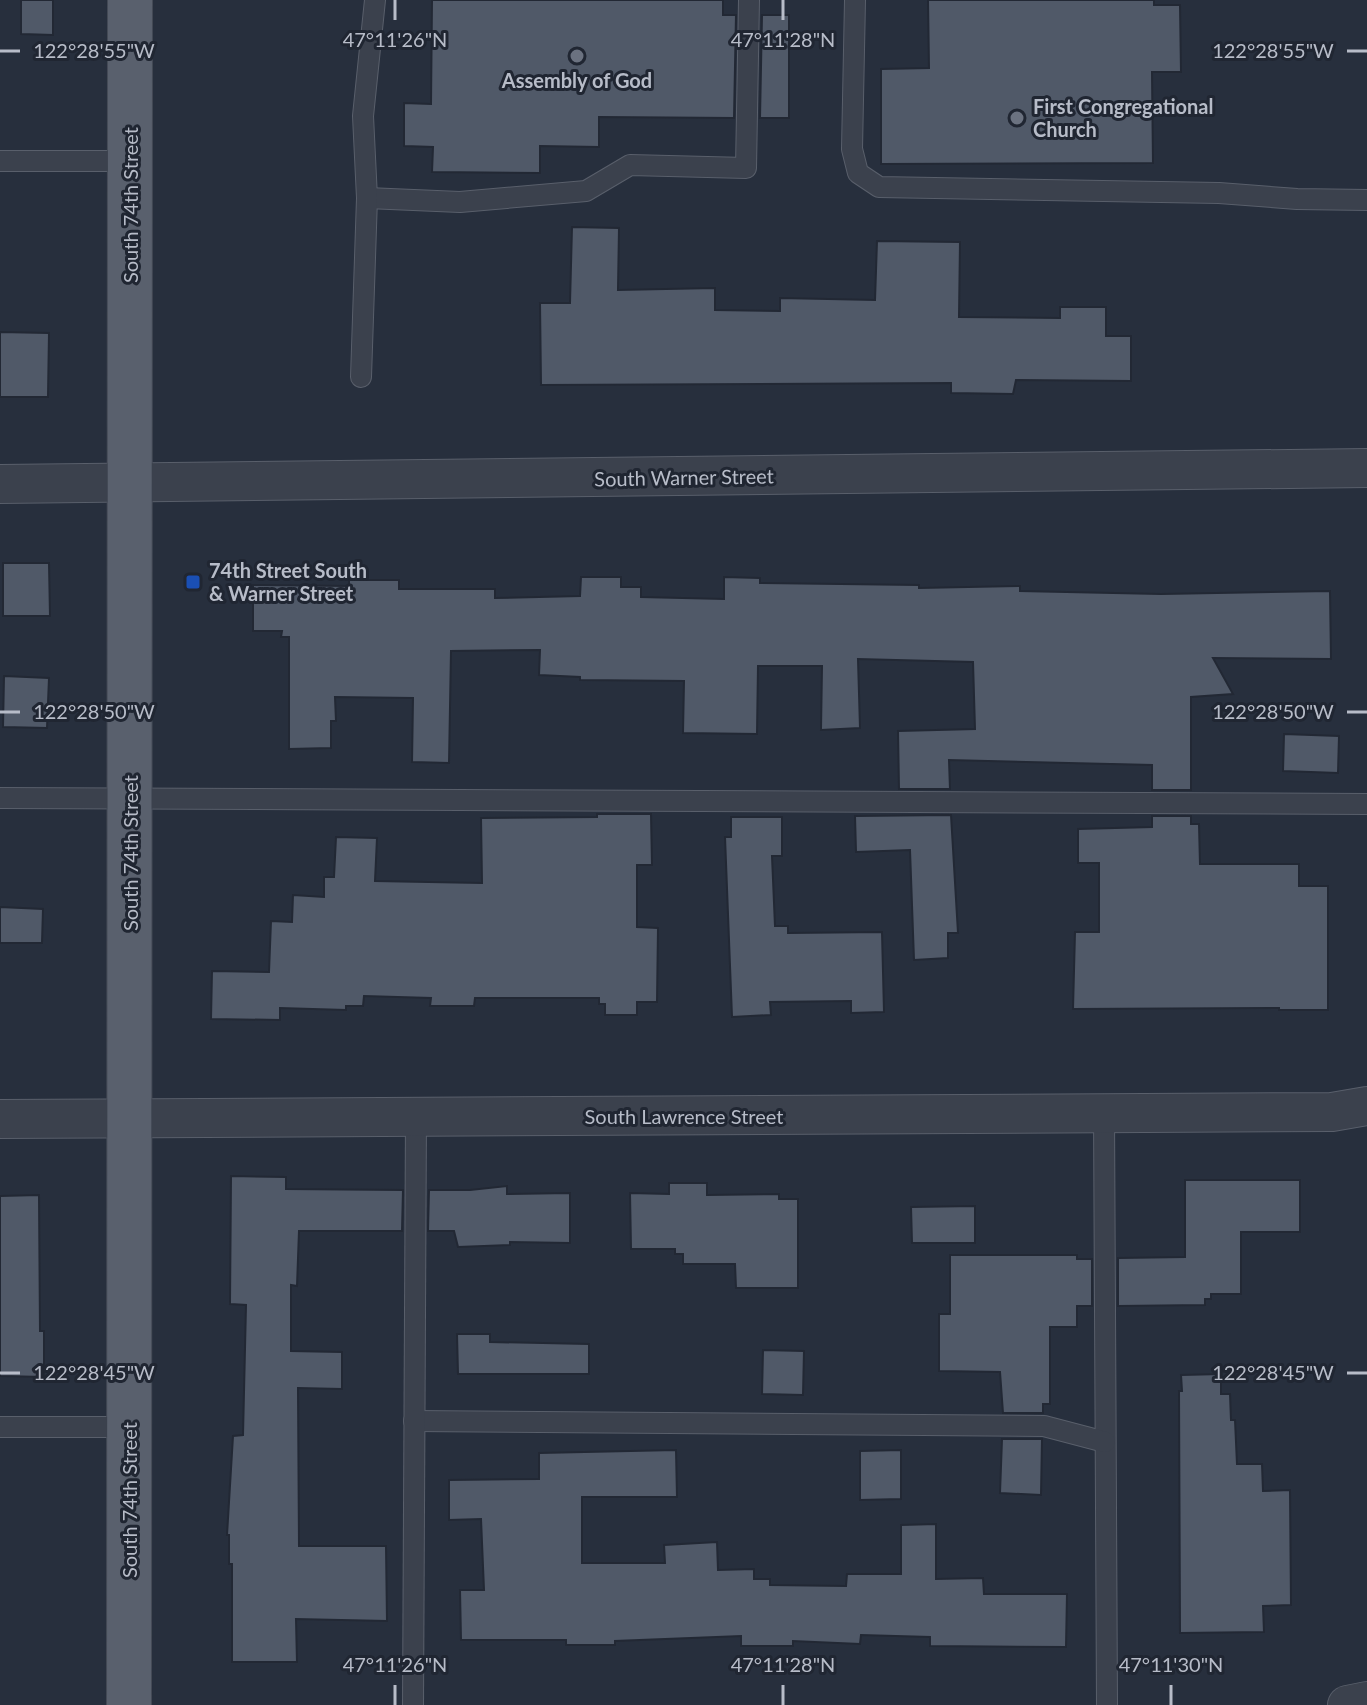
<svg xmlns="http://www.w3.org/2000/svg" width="1367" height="1705" font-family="Lato,sans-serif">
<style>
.building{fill:#505968;stroke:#222834;stroke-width:2}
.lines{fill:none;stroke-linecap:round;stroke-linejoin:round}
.lane-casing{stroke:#595f6b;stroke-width:22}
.street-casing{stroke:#595f6b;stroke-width:40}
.primary-casing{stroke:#444a56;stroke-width:46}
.lane{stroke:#3b414d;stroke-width:20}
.street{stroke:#3b414d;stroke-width:38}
.primary{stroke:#59606d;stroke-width:44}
.ticks{fill:none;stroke:#b7bcc8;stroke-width:3}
.worship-dot{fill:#6b7280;stroke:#202632;stroke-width:3}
.transit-dot{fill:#1a4fb4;stroke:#202632;stroke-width:3}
.labels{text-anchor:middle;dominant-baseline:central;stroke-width:6;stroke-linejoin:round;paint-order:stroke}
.poi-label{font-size:20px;font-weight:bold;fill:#b7bcc8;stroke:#202632;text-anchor:start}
.street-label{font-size:20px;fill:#b7bcc8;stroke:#202632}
.ticks-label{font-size:20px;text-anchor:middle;fill:#b7bcc8;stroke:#202632;stroke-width:6;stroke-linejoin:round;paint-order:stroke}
</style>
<rect width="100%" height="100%" fill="#272f3d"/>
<!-- building -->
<g class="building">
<polygon points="21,0 53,0 53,35 21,34"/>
<polygon points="432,0 723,0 723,15 736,15 734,118 599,117 599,147 540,146 540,173 432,172 433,147 404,146 404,103 431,104"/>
<polygon points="928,0 1154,0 1154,5 1180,5 1181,72 1152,72 1153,163 881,164 881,69 929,68"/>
<polygon points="762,15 789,15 789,118 760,118"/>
<polygon points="572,227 619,228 618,290 715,288 715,310 780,311 780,298 875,300 877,241 960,242 959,317 1060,318 1060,307 1106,307 1106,336 1131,336 1131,381 1016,380 1013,394 951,393 951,383 541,385 540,303 570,303"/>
<polygon points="0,332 49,333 48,397 0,397"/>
<polygon points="3,563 49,563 50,616 3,616"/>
<polygon points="581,577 621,577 621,587 641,587 641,597 724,599 724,577 760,578 760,583 919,585 919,588 1020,586 1020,591 1161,594 1330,591 1331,659 1213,658 1233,694 1191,697 1191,790 1152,790 1152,765 949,760 950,789 899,789 898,731 975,729 973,662 858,659 860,728 821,730 822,666 758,666 757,734 683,733 684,681 580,680 580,677 539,675 540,650 451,651 449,763 412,762 413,698 335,697 336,721 331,721 331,748 289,749 289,637 281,637 282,631 253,631 253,585 349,586 349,580 399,580 399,589 495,589 495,598 580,596"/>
<polygon points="4,676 49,678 47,728 3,727"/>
<polygon points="1284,734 1339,736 1338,773 1283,771"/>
<polygon points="597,814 651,814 652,865 637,865 637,927 658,928 657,1002 637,1002 637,1015 605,1015 605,1004 599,1004 599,998 475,998 474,1006 430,1006 431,998 364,996 363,1006 346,1006 346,1010 280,1008 280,1020 211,1019 212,971 269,972 271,921 292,922 293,895 324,897 324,877 334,877 336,837 377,838 375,881 482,883 481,818 597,817"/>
<polygon points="951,815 958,933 948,933 948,958 914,960 910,850 856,852 855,816"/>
<polygon points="1152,816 1191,816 1191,824 1199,824 1200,864 1299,864 1299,886 1328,886 1328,1010 1279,1010 1279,1008 1073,1009 1075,932 1099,932 1099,863 1078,863 1078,829 1152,827"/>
<polygon points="731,817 782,817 782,856 772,856 775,926 788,926 788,933 882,932 884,1012 851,1013 851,1001 770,1002 771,1015 732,1017 725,837 731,837"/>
<polygon points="0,907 43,909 42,943 0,943"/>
<polygon points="231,1176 286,1177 286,1189 403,1190 402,1231 299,1231 297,1286 291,1285 291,1351 342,1352 342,1389 298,1388 299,1546 386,1546 387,1621 296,1619 297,1662 232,1662 232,1564 229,1564 229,1535 227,1535 233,1436 243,1435 246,1305 230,1304"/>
<polygon points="1185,1180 1300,1180 1300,1232 1241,1232 1241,1294 1211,1294 1211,1299 1205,1299 1205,1305 1118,1306 1118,1258 1185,1257"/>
<polygon points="669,1183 707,1183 707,1195 779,1194 779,1199 798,1199 798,1288 736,1288 735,1264 683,1264 683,1254 675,1254 675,1249 631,1249 630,1193 669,1194"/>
<polygon points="507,1186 507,1194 570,1193 570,1243 510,1242 510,1245 458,1247 454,1231 428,1231 429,1190 470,1190"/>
<polygon points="39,1195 40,1331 44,1331 44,1377 0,1376 0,1196"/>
<polygon points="975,1206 975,1243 912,1243 911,1207"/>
<polygon points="950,1255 1077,1255 1077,1259 1092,1259 1092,1306 1077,1306 1077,1327 1050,1327 1050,1404 1043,1404 1043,1413 1003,1413 1000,1372 939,1371 939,1314 950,1314"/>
<polygon points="457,1334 490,1334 490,1342 589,1344 589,1374 458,1374"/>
<polygon points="763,1350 804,1351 803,1395 762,1394"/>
<polygon points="1221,1374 1221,1394 1230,1394 1231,1420 1235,1420 1237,1464 1262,1464 1263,1491 1290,1490 1291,1605 1263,1606 1264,1632 1180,1633 1179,1391 1182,1391 1181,1375"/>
<polygon points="1002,1439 1042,1439 1041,1495 1000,1493"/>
<polygon points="676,1450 677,1497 582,1497 582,1563 665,1563 664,1545 717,1542 718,1570 754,1569 754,1579 770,1579 770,1585 846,1586 847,1574 901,1574 901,1525 936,1524 936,1579 983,1578 984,1594 1067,1594 1066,1647 930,1646 930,1637 861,1635 860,1644 793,1641 793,1646 741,1646 741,1636 615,1641 615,1645 566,1645 566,1640 461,1640 460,1590 484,1590 481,1519 449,1520 449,1480 539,1479 539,1453"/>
<polygon points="901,1450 901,1499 860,1500 860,1451"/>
</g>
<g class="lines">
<!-- lane casing -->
<g class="lane-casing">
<g id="lane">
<polyline points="855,0 852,149 858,173 879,187 1219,193 1297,199 1367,200"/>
<polyline points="0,161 130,161"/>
<polyline points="367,198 460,202 586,191 630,165 746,168 749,0"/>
<polyline points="361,377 367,198 363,116 375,0"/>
<polyline points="0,798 1367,804"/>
<polyline points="1104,1113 1107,1705"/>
<polyline points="414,1421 1044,1426 1105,1442"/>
<polyline points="0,1427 129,1427"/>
<polyline points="413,1705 416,1117"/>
</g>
</g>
<!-- street casing -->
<g class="street-casing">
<g id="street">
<polyline points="0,484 1367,468"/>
<polyline points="0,1119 1332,1112 1367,1106"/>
<polyline points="1347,1705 1367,1701"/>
</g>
</g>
<!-- primary casing -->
<g class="primary-casing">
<polyline id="primary" points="129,1705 130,0"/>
</g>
<!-- lane -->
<use href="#lane" class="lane"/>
<!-- street -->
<use href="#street" class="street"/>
<!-- primary -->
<use href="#primary" class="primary"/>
</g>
<!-- ticks -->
<path class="ticks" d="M395 0V20M783 0V20M0 51H20M1347 51H1367M0 712H20M1347 712H1367M0 1373H20M1347 1373H1367M395 1685V1705M783 1685V1705M1171 1685V1705"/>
<!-- markers -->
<g class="worship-dot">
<circle cx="577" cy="56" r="8"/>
<circle cx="1017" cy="118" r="8"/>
</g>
<rect class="transit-dot" x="185" y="574" width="16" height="16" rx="4"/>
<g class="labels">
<!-- poi labels -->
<g class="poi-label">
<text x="577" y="80" text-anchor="middle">Assembly of God</text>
<text x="1033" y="106">First Congregational<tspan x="1033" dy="23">Church</tspan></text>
<text x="209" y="570">74th Street South<tspan x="209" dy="23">&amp; Warner Street</tspan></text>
</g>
<!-- street labels -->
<g class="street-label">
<text transform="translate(130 205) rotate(-90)">South 74th Street</text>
<text transform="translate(684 477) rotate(-1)">South Warner Street</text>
<text transform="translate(130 853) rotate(-90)">South 74th Street</text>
<text x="684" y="1116">South Lawrence Street</text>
<text transform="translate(129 1500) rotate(-90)">South 74th Street</text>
</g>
</g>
<g class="ticks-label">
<text x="395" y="47">47°11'26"N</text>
<text x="783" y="47">47°11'28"N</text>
<text x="1273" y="58">122°28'55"W</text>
<text x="94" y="58">122°28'55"W</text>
<text x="94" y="719">122°28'50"W</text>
<text x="1273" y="719">122°28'50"W</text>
<text x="94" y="1380">122°28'45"W</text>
<text x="1273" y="1380">122°28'45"W</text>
<text x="395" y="1672">47°11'26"N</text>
<text x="783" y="1672">47°11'28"N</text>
<text x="1171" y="1672">47°11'30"N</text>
</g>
</svg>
